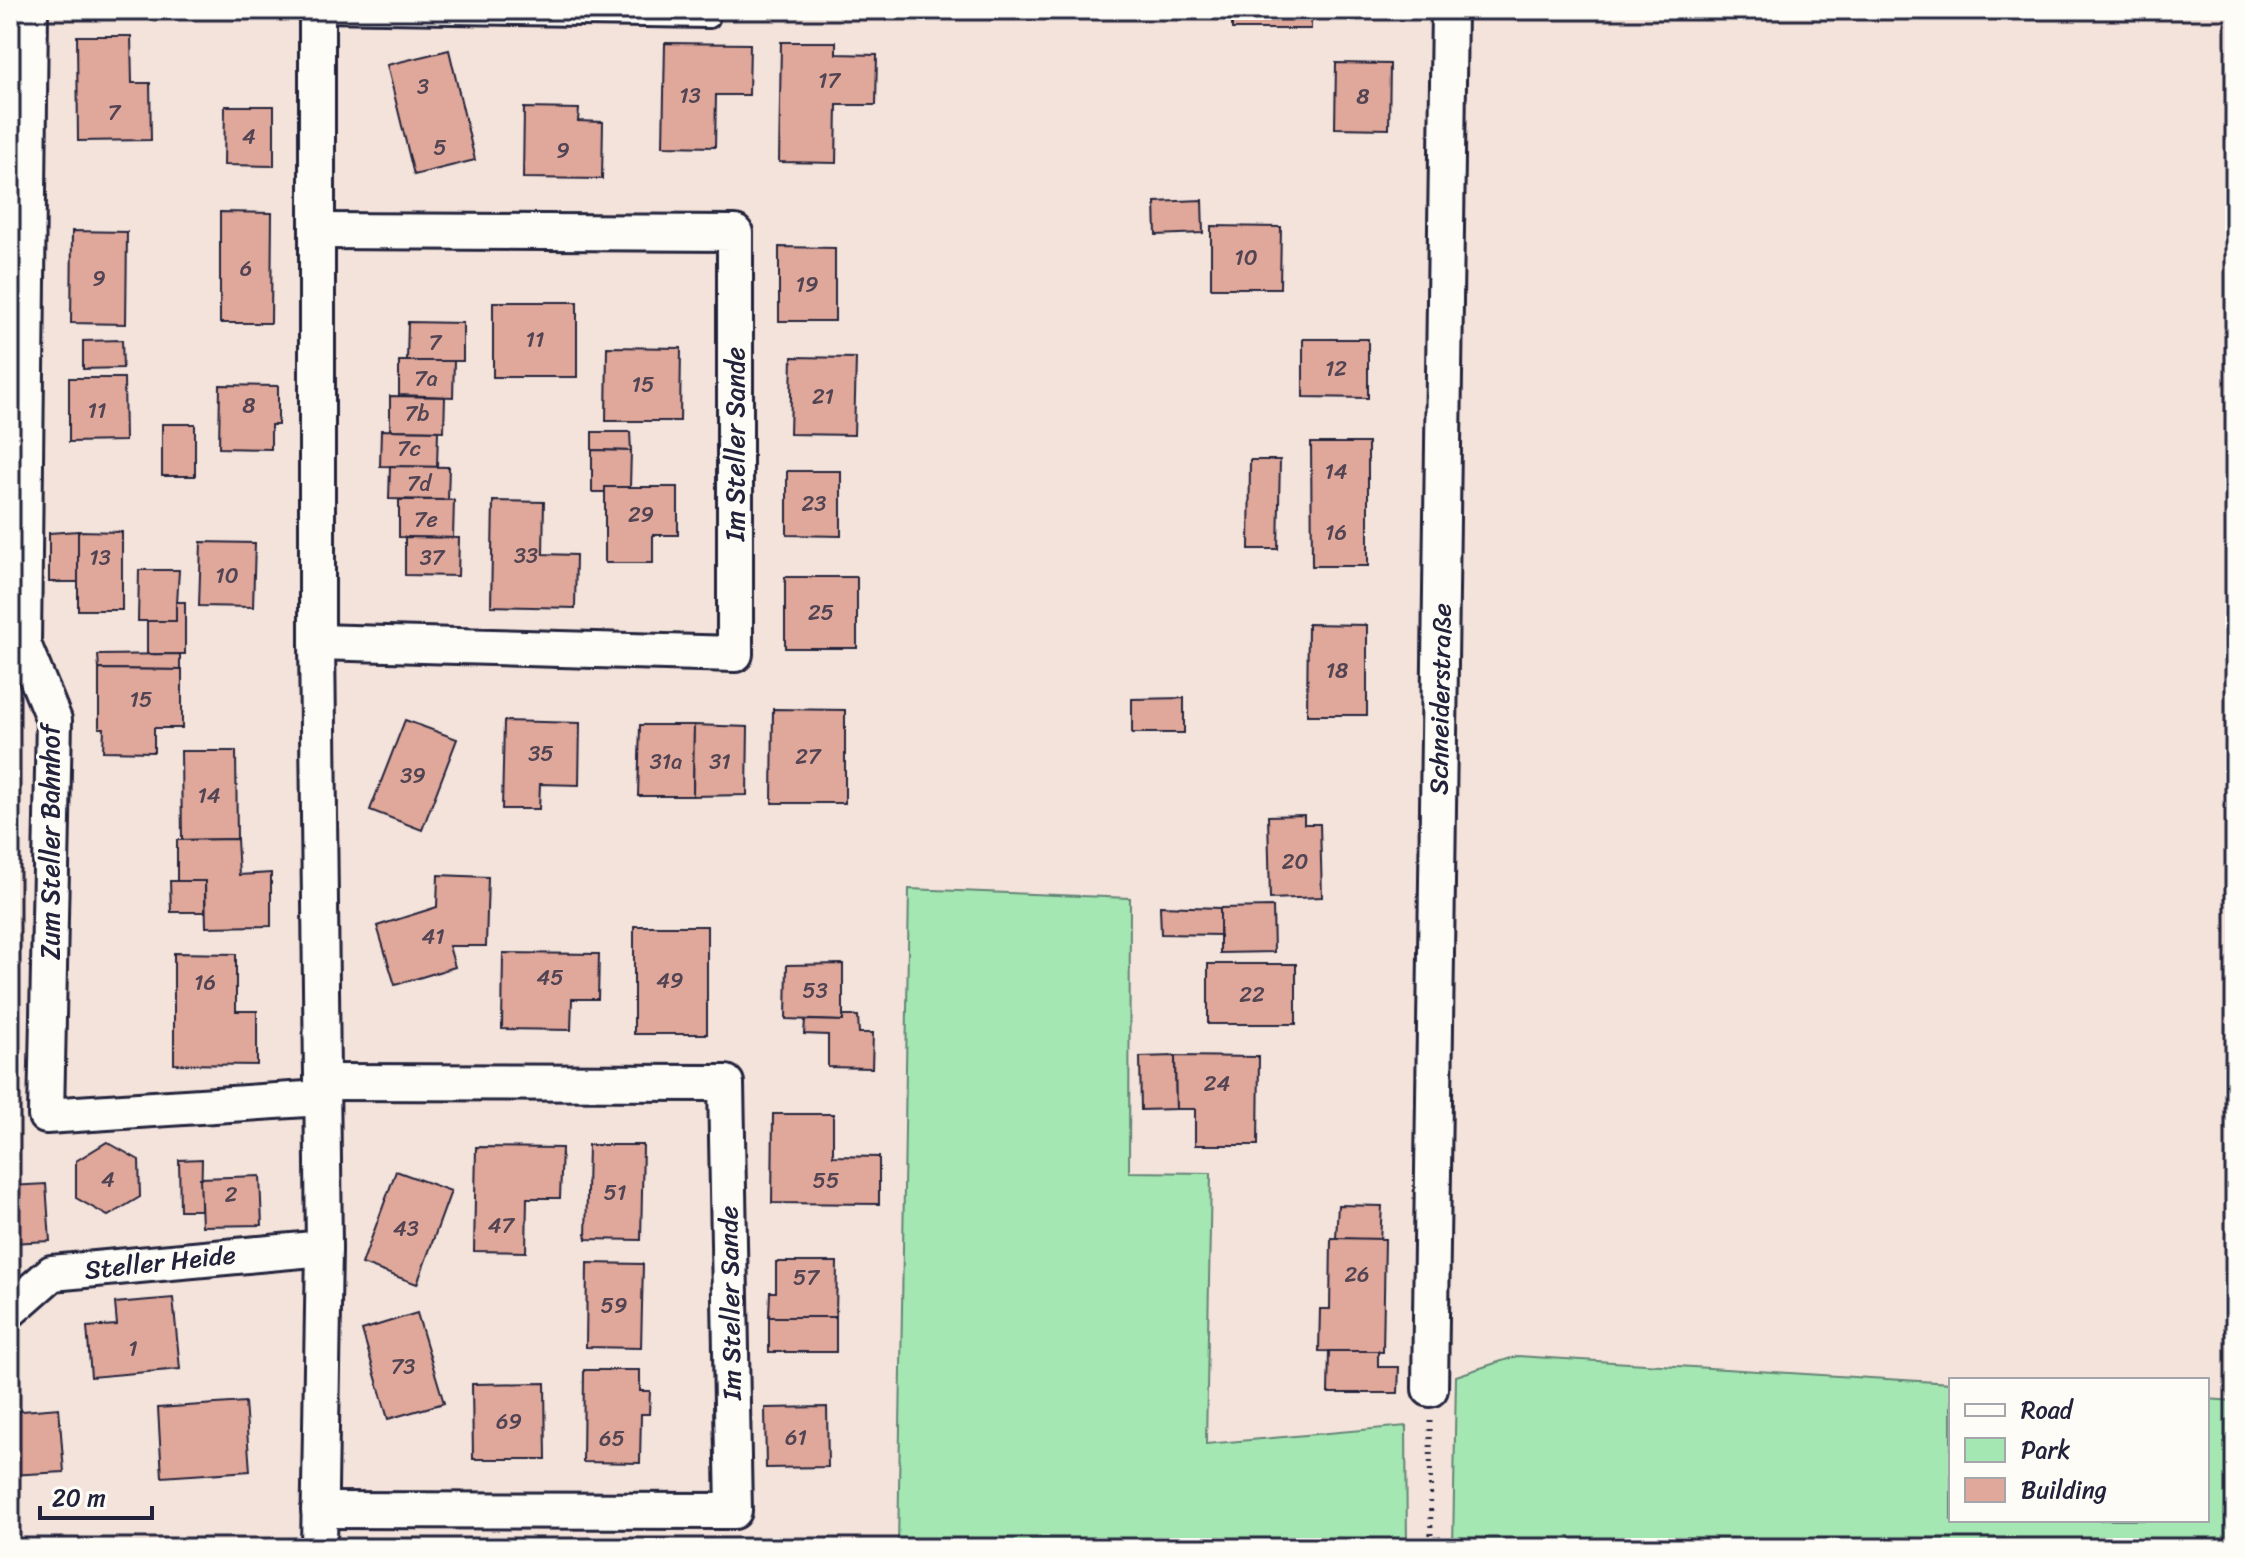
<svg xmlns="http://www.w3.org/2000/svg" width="2245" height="1558" font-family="Sriracha,sans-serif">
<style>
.green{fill:#a5e7b2;stroke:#648476;stroke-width:2}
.building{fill:#e0a89a;stroke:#22223b;stroke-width:2}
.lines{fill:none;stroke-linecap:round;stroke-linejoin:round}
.service-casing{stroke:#22223b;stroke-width:22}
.minor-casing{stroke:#22223b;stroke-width:40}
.path{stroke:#22223b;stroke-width:5;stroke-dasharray:2 6;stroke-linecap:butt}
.service{stroke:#fdfcf7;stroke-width:16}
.minor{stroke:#fdfcf7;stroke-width:34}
.labels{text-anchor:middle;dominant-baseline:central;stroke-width:6;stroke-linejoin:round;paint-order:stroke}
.number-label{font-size:22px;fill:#524453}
.street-label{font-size:26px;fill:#22223b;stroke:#fdfcf7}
</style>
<rect width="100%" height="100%" fill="#f4e3db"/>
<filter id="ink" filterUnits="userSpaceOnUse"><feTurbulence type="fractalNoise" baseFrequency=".0125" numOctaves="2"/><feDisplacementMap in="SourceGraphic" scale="16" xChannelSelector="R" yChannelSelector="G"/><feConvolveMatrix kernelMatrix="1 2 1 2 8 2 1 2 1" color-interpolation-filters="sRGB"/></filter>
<g filter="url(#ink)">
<!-- green -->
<g class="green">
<polygon points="909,889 1130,898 1129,1172 1211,1173 1206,1444 1406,1426 1407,1548 898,1548"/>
<polygon points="1517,1356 1951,1383 1951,1520 2207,1520 2207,1399 2235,1401 2235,1548 1453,1548 1456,1376"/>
</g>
<!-- building -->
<g class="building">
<rect x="1232" y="10" width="79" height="19"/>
<polygon points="77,36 131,36 132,83 150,83 151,140 78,141"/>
<polygon points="781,42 836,42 836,54 877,55 876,105 837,105 836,163 779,162"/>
<polygon points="665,43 750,44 749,95 716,95 715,147 663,146"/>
<polygon points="449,50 475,160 414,175 387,65"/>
<polygon points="1336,63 1390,64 1389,129 1335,128"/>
<polygon points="225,106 274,106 274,166 224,165"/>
<polygon points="524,108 579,109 578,121 603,122 602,179 523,178"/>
<polygon points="1202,200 1203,233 1156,235 1155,202"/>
<polygon points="220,212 272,213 271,323 220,323"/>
<polygon points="1211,226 1281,227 1280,288 1211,288"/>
<polygon points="72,231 127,232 126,324 71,323"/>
<polygon points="779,247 835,248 835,321 779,321"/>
<rect x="493" y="302" width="84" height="75"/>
<polygon points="408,322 463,323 463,361 407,361"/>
<polygon points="1303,339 1368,339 1368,398 1303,397"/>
<polygon points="122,340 123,368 83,369 83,341"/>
<polygon points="607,347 681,348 680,421 606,421"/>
<polygon points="792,357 856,358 854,435 790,434"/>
<polygon points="399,361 454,361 453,397 399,395"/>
<polygon points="69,378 124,378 125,441 69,442"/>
<polygon points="220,385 278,386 278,425 271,425 271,449 219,448"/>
<polygon points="390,396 445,397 444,431 390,430"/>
<rect x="162" y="424" width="33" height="52"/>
<polygon points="381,430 438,431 437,467 380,466"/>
<polygon points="592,432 630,432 631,451 592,450"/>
<polygon points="1311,443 1368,443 1368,566 1312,566"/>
<polygon points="592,450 631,451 630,487 605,487 605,492 592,492"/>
<polygon points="1250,460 1280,460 1278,549 1249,549"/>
<polygon points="390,466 449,467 448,500 389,499"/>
<polygon points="787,471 841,471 841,536 787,535"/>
<polygon points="605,487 678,487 678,535 653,535 653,563 605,563"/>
<polygon points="399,500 454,500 453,538 399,537"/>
<polygon points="493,501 544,502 543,554 576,555 575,608 491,606"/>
<polygon points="78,531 122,532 122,610 78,610"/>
<polygon points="78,531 78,582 49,582 49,533"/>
<polygon points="405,537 459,538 458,576 405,575"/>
<polygon points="201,542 255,543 253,607 199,606"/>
<polygon points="139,570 179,570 176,621 138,621"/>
<rect x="785" y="577" width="72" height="71"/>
<polygon points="176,602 185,602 185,654 147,654 147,621 176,621"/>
<polygon points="1308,624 1367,625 1367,715 1307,715"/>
<polygon points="180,654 180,670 99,669 98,655"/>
<polygon points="99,669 182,670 182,728 154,728 154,752 103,751 104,728 99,728"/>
<polygon points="1184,698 1184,733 1132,733 1132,699"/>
<polygon points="773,709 845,710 845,803 772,803"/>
<polygon points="405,720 457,739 422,830 370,810"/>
<polygon points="504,721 580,723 579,785 540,784 539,809 502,809"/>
<polygon points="640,725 694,725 693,796 638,796"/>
<polygon points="694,725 748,727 747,795 693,796"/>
<polygon points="181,751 236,751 237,839 182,840"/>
<polygon points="1304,815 1304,824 1320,824 1322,897 1270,899 1268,816"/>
<polygon points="237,839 239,875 271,873 271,926 206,927 205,881 177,881 177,840"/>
<polygon points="438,875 488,877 486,946 449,946 455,967 395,985 377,926 437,907"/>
<polygon points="170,881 205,881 205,912 171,912"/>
<polygon points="1160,906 1220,908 1220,935 1161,934"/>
<polygon points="1273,907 1274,952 1220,953 1220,908"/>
<rect x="634" y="926" width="73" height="108"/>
<polygon points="174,953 236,954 236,1011 257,1011 257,1065 174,1064"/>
<polygon points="503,953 599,954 598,999 572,999 571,1030 502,1029"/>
<polygon points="843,964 843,1021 786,1019 787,965"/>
<rect x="1208" y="964" width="88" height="60"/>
<polygon points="843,1016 858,1016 859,1033 873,1033 872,1068 828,1067 828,1035 804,1034 805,1020 843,1021"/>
<polygon points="1175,1056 1176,1109 1141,1110 1140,1057"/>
<polygon points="1175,1056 1259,1057 1258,1145 1195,1145 1195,1109 1176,1109"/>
<polygon points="773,1114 833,1114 833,1156 879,1157 879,1204 772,1203"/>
<polygon points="107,1142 139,1160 140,1197 108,1216 76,1198 76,1161"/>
<polygon points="588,1145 643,1145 641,1240 586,1239"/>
<polygon points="476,1147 562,1148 560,1198 527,1198 526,1252 474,1251"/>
<polygon points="202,1159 201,1210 180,1210 179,1160"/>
<polygon points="396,1171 451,1191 417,1284 362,1264"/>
<polygon points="260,1176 262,1225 202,1226 200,1178"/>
<polygon points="46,1184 50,1241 10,1243 10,1186"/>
<polygon points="1338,1205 1382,1206 1380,1240 1336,1238"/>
<polygon points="1331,1238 1385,1239 1383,1352 1319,1351 1320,1309 1330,1309"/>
<polygon points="776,1262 837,1262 836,1317 769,1317 770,1292 776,1292"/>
<polygon points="587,1263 643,1264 641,1348 586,1347"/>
<polygon points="173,1298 180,1369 91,1377 87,1327 117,1325 115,1303"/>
<polygon points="417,1313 444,1403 388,1419 362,1330"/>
<rect x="769" y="1317" width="67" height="35"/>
<polygon points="1329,1351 1378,1351 1378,1367 1399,1367 1398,1393 1328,1393"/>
<polygon points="584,1370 640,1370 640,1391 650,1391 649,1414 641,1414 640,1463 583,1462"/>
<polygon points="545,1383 546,1459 473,1459 472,1384"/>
<polygon points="245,1402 250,1471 162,1477 158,1408"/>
<polygon points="827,1407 828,1467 766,1468 765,1408"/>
<polygon points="59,1408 64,1472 10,1475 10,1412"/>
</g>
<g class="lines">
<!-- service casing -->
<g class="service-casing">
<polyline id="service" points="317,13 710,19"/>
</g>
<!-- minor casing -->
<g class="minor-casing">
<g id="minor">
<polyline points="30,10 23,644 54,720 46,1116 322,1098"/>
<polyline points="317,10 317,642 324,1248 319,1548"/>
<polyline points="317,642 735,654 735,233 318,231"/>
<polyline points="10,1310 52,1273 324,1248"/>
<polyline points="1430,1389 1449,10"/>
<polyline points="319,1510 734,1511 726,1083 322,1082"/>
</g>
</g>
<!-- path -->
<polyline class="path" points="1430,1421 1431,1548"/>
<!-- service -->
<use href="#service" class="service"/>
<!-- minor -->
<use href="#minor" class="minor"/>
</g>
</g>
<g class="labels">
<!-- number labels -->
<g class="number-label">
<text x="829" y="80">17</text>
<text x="423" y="86">3</text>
<text x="690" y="95">13</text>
<text x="1363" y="96">8</text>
<text x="114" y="112">7</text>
<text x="249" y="136">4</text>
<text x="440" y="147">5</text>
<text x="563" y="150">9</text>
<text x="1246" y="257">10</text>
<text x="246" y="268">6</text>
<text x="99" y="278">9</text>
<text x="807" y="284">19</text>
<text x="535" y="339">11</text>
<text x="435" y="342">7</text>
<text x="1336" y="368">12</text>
<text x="426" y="378">7a</text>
<text x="643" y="384">15</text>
<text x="823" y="396">21</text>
<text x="249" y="405">8</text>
<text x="97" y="410">11</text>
<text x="417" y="413">7b</text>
<text x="409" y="448">7c</text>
<text x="1336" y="471">14</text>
<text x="419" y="483">7d</text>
<text x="814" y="503">23</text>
<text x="641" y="514">29</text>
<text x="426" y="519">7e</text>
<text x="1336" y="532">16</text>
<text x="526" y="555">33</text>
<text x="100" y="557">13</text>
<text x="432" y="557">37</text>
<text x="227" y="575">10</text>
<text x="821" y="612">25</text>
<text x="1337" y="670">18</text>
<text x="141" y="699">15</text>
<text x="541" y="753">35</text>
<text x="808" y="756">27</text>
<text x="666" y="761">31a</text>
<text x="720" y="761">31</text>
<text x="413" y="775">39</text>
<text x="209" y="795">14</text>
<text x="1295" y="861">20</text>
<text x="433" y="936">41</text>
<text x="550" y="977">45</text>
<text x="670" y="980">49</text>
<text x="205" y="982">16</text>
<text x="815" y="990">53</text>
<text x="1252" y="994">22</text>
<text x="1217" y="1083">24</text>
<text x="108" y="1179">4</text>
<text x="826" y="1180">55</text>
<text x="615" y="1192">51</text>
<text x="231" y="1194">2</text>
<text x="501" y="1225">47</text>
<text x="406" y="1228">43</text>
<text x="1357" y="1274">26</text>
<text x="806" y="1277">57</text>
<text x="614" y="1305">59</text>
<text x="133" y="1348">1</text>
<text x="403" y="1366">73</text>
<text x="509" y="1421">69</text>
<text x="796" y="1437">61</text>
<text x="612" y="1438">65</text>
</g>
<!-- street labels -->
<g class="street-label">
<text transform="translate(735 444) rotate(-90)">Im Steller Sande</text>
<text transform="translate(1440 699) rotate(-89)">Schneiderstraße</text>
<text transform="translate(50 842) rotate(-90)">Zum Steller Bahnhof</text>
<text transform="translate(160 1262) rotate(-6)">Steller Heide</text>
<text transform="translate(730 1303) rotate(-91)">Im Steller Sande</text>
</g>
</g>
<!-- margin -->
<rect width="2245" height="1558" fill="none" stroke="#fdfcf7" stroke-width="40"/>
<rect x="20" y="20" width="2205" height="1518" fill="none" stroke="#22223b" stroke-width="3" filter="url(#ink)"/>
<!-- legend -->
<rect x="1949" y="1378" width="260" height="144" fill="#fdfcf7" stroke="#a5a5ac" stroke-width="2"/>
<rect x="1965" y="1404" width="40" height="12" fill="#fdfcf7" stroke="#a5a5ac" stroke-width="2"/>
<text x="2021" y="1418" font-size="24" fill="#22223b">Road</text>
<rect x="1965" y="1438" width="40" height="24" fill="#a5e7b2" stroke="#a5a5ac" stroke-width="2"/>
<text x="2021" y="1458" font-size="24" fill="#22223b">Park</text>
<rect x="1965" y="1478" width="40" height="24" fill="#e0a89a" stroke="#a5a5ac" stroke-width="2"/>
<text x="2021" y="1498" font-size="24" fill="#22223b">Building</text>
<!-- scale -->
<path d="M40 1506v12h112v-12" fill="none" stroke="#22223b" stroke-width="4"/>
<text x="52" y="1506" font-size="24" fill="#22223b" stroke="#fdfcf7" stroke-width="6" paint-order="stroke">20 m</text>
</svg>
